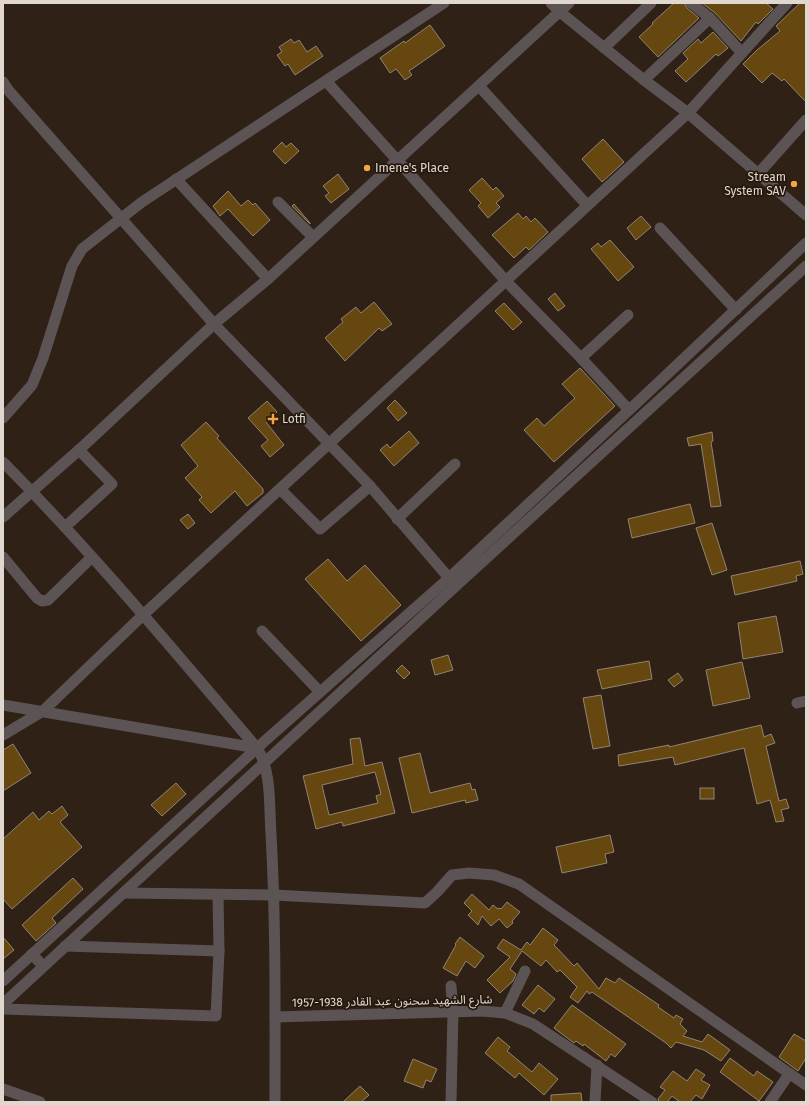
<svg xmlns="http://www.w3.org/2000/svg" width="809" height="1105" font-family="'Fira Sans','Noto Sans Arabic',sans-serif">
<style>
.building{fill:#664710;stroke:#908473;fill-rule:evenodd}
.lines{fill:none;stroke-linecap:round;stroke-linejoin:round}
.minor{stroke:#5c5355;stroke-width:11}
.tertiary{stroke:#5c5355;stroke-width:11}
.poi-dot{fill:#f4a444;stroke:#25180d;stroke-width:1.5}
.labels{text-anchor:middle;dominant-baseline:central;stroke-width:3.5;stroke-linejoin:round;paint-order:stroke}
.poi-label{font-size:12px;fill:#e0d7cf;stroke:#25180d;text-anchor:start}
.street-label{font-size:12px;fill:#e0d7cf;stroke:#25180d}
</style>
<rect width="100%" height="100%" fill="#2f2116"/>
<!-- building -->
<g class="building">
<polygon points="674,3 684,3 687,8 699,18 658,57 639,37 653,24 652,23"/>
<polygon points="702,3 766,3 773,9 758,24 756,22 741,41 715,13"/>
<polygon points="800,3 806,3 806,102 784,79 782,81 772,73 762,83 743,64 757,50 780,31 776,26"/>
<polygon points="430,25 445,46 409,71 412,75 405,80 396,69 390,73 380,58 404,41 405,43"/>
<polygon points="713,32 728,48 718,56 716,54 686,82 675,71 688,59 683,53 698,39 701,43"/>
<polygon points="291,39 294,43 299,40 307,52 316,46 323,56 295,75 288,64 285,66 277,55 282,52 279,47"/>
<polygon points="603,139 624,162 602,182 582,159"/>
<polygon points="282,142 286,147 291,143 299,151 285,164 273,151"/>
<polygon points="338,174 349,189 331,203 325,196 329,193 323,186"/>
<polygon points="482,178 493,190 496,187 504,196 496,203 500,207 488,218 478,206 481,203 469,190"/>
<polygon points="228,191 241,206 248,200 253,205 255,203 270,220 253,236 228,209 220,216 213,206"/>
<polygon points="294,204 310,223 310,224 292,206"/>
<polygon points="518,213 523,219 526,216 531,222 535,218 548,232 529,250 526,247 514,258 492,235"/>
<polygon points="641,216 651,227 636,240 627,228"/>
<polygon points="610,240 634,267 618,281 591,249 598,243 601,247"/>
<polygon points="555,293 565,306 558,311 548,299"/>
<polygon points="374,302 392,324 382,331 379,328 345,361 325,338 343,322 341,319 356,307 361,313"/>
<polygon points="504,303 522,322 513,330 495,311"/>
<polygon points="580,368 615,406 554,462 524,430 537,418 544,426 575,398 562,384"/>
<polygon points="395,400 407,413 398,421 387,408"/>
<polygon points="267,401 277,412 266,422 284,445 270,457 261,446 268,440 248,418"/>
<polygon points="206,422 219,436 217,438 263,489 263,493 247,506 235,491 211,513 199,500 202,497 185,478 198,466 181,445"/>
<polygon points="409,431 419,443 394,466 380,450 387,444 390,448"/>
<polygon points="712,432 713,441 711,442 721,506 711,507 701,444 689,446 687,438"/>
<polygon points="690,504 695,523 632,538 628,519"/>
<polygon points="188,514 195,523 188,529 180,520"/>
<polygon points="712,523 727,570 712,575 696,528"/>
<polygon points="328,559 347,581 365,565 401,605 361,641 305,579"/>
<polygon points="800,561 803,574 796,576 797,581 735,595 731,576"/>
<polygon points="776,616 783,652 743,659 738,623"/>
<polygon points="448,655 453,670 435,675 431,660"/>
<polygon points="649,661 652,679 602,689 597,670"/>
<polygon points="742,662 750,698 713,706 706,670"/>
<polygon points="402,665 410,673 404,679 396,671"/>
<polygon points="678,673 683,680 674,687 668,680"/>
<polygon points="601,695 610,746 593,749 583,698"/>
<polygon points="761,725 764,737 771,734 775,743 766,746 779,801 786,799 789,808 781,810 784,821 776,822 770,800 757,804 744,748 675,765 673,757 619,766 618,755 669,745 669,747"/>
<path d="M360 738 365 766 382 762 395 813 343 826 342 822 316 829 303 776 353 764 350 739ZM375 772 381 794 376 796 378 803 329 815 322 785Z"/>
<polygon points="13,744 31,773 3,791 3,750"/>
<polygon points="420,753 430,793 470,783 472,790 475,789 478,800 466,803 465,800 412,813 399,758"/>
<polygon points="176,783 186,794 162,816 151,805"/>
<rect x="700" y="788" width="14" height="11"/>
<polygon points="62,806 68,815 60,822 82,847 12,909 3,899 3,839 33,812 39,820 49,811 52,814"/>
<polygon points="610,835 614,852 605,854 607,863 562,873 556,847"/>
<polygon points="73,878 83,889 52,918 56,923 36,941 22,925"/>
<polygon points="472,894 489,910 493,905 498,909 499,908 501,909 507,902 520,912 512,921 513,923 507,928 499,919 491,926 482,916 478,925 468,915 472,911 464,903"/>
<polygon points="543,928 558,940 554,945 574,966 577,963 599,989 606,978 615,983 619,978 659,1005 658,1007 674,1018 676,1015 683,1019 680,1024 687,1031 683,1036 702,1042 708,1034 730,1050 721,1061 704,1050 676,1042 671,1048 666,1043 592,992 589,994 587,991 578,1003 570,997 577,987 560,970 557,972 546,960 541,966 522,951 510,969 516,974 513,981 500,993 487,980 510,957 497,948 503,939 521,950 527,942 530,945"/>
<polygon points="3,937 14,950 3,959"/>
<polygon points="460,937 484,956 475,968 466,961 457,976 443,968 456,945 455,944"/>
<polygon points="538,985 555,999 544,1012 539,1008 534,1014 522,1005"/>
<polygon points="572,1005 626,1044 615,1057 611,1054 606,1061 584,1044 583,1046 576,1041 574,1043 554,1028"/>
<polygon points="794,1034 806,1041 806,1058 798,1071 779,1057"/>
<polygon points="498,1037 510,1047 507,1051 532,1072 539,1063 558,1079 544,1095 519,1073 515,1078 485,1053"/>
<polygon points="730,1058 754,1076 757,1071 773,1082 759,1101 720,1072"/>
<polygon points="413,1059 437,1069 431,1082 426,1080 423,1088 404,1081"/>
<polygon points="696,1069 705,1075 701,1080 710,1085 702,1099 696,1095 690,1102 680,1102 672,1096 667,1102 659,1102 658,1099 665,1090 660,1087 673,1071 687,1081"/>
<polygon points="360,1086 369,1095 361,1102 343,1102"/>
<polygon points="581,1093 582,1102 551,1102 551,1095"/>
</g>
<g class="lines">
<!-- minor -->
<g class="minor">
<polyline points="551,3 560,12 644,80 688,113 806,215"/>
<polyline points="691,3 710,18 742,53"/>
<polyline points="604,48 651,3"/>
<polyline points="644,80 710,18"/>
<polyline points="326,81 505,280 581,358 629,410"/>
<polyline points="3,82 9,91 214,324 370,486 449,578 456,583"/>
<polyline points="479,86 587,205"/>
<polyline points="758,174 806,120"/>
<polyline points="176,179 268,279"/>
<polyline points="278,202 313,237"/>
<polyline points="660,228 736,310"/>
<polyline points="581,358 628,315"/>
<polyline points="3,418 32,385 43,358 72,266 82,249 142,202 444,3"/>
<path d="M3 462C93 553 174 651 257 748 272 771 269 807 271 834 276 923 275 1013 275 1102"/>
<polyline points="280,489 320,529 370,486"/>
<polyline points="3,517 79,450 214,324 268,279 569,3"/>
<polyline points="397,519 455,464"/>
<polyline points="65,527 112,484 79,450"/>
<polyline points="3,557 37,598 42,601 48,600 92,557"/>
<polyline points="262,631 320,692"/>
<polyline points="797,703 806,701"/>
<polyline points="3,705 257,748"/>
<polyline points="3,735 43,711 143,615 688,113 787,3"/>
<polyline points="124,893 274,895 425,903 437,892 452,875 469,873 494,875 519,884 806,1085"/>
<polyline points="218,895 219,951"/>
<polyline points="32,954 43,966"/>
<polyline points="451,986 453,1011 451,1102"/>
<polyline points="3,1009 216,1016 219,951 65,946"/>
<polyline points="505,1013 525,971"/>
<polyline points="275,1017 482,1011 505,1013 533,1024 652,1102"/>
<polyline points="3,1089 40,1102"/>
<polyline points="595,1102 597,1065"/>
<polyline points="770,1102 789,1074"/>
</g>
<!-- tertiary -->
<g class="tertiary">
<polyline points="3,981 257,748 449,578 642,398 806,243"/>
<polyline points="3,1004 458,584 806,266"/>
</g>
</g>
<!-- markers -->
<g class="poi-dot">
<circle cx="367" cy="168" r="4"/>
<circle cx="794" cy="184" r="4"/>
<path d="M271 413h4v4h4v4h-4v4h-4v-4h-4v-4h4z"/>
</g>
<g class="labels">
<!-- poi labels -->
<g class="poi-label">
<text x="375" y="168">Imene's Place</text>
<text x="786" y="177" text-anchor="end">Stream<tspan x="786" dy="14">System SAV</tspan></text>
<text x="282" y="419">Lotfi</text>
</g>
<!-- street labels -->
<g class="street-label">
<text transform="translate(392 1001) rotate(-1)">شارع الشهيد سحنون عبد القادر 1938-1957</text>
</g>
</g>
<!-- border -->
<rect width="809" height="1105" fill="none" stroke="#e0d7cf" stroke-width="8"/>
</svg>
